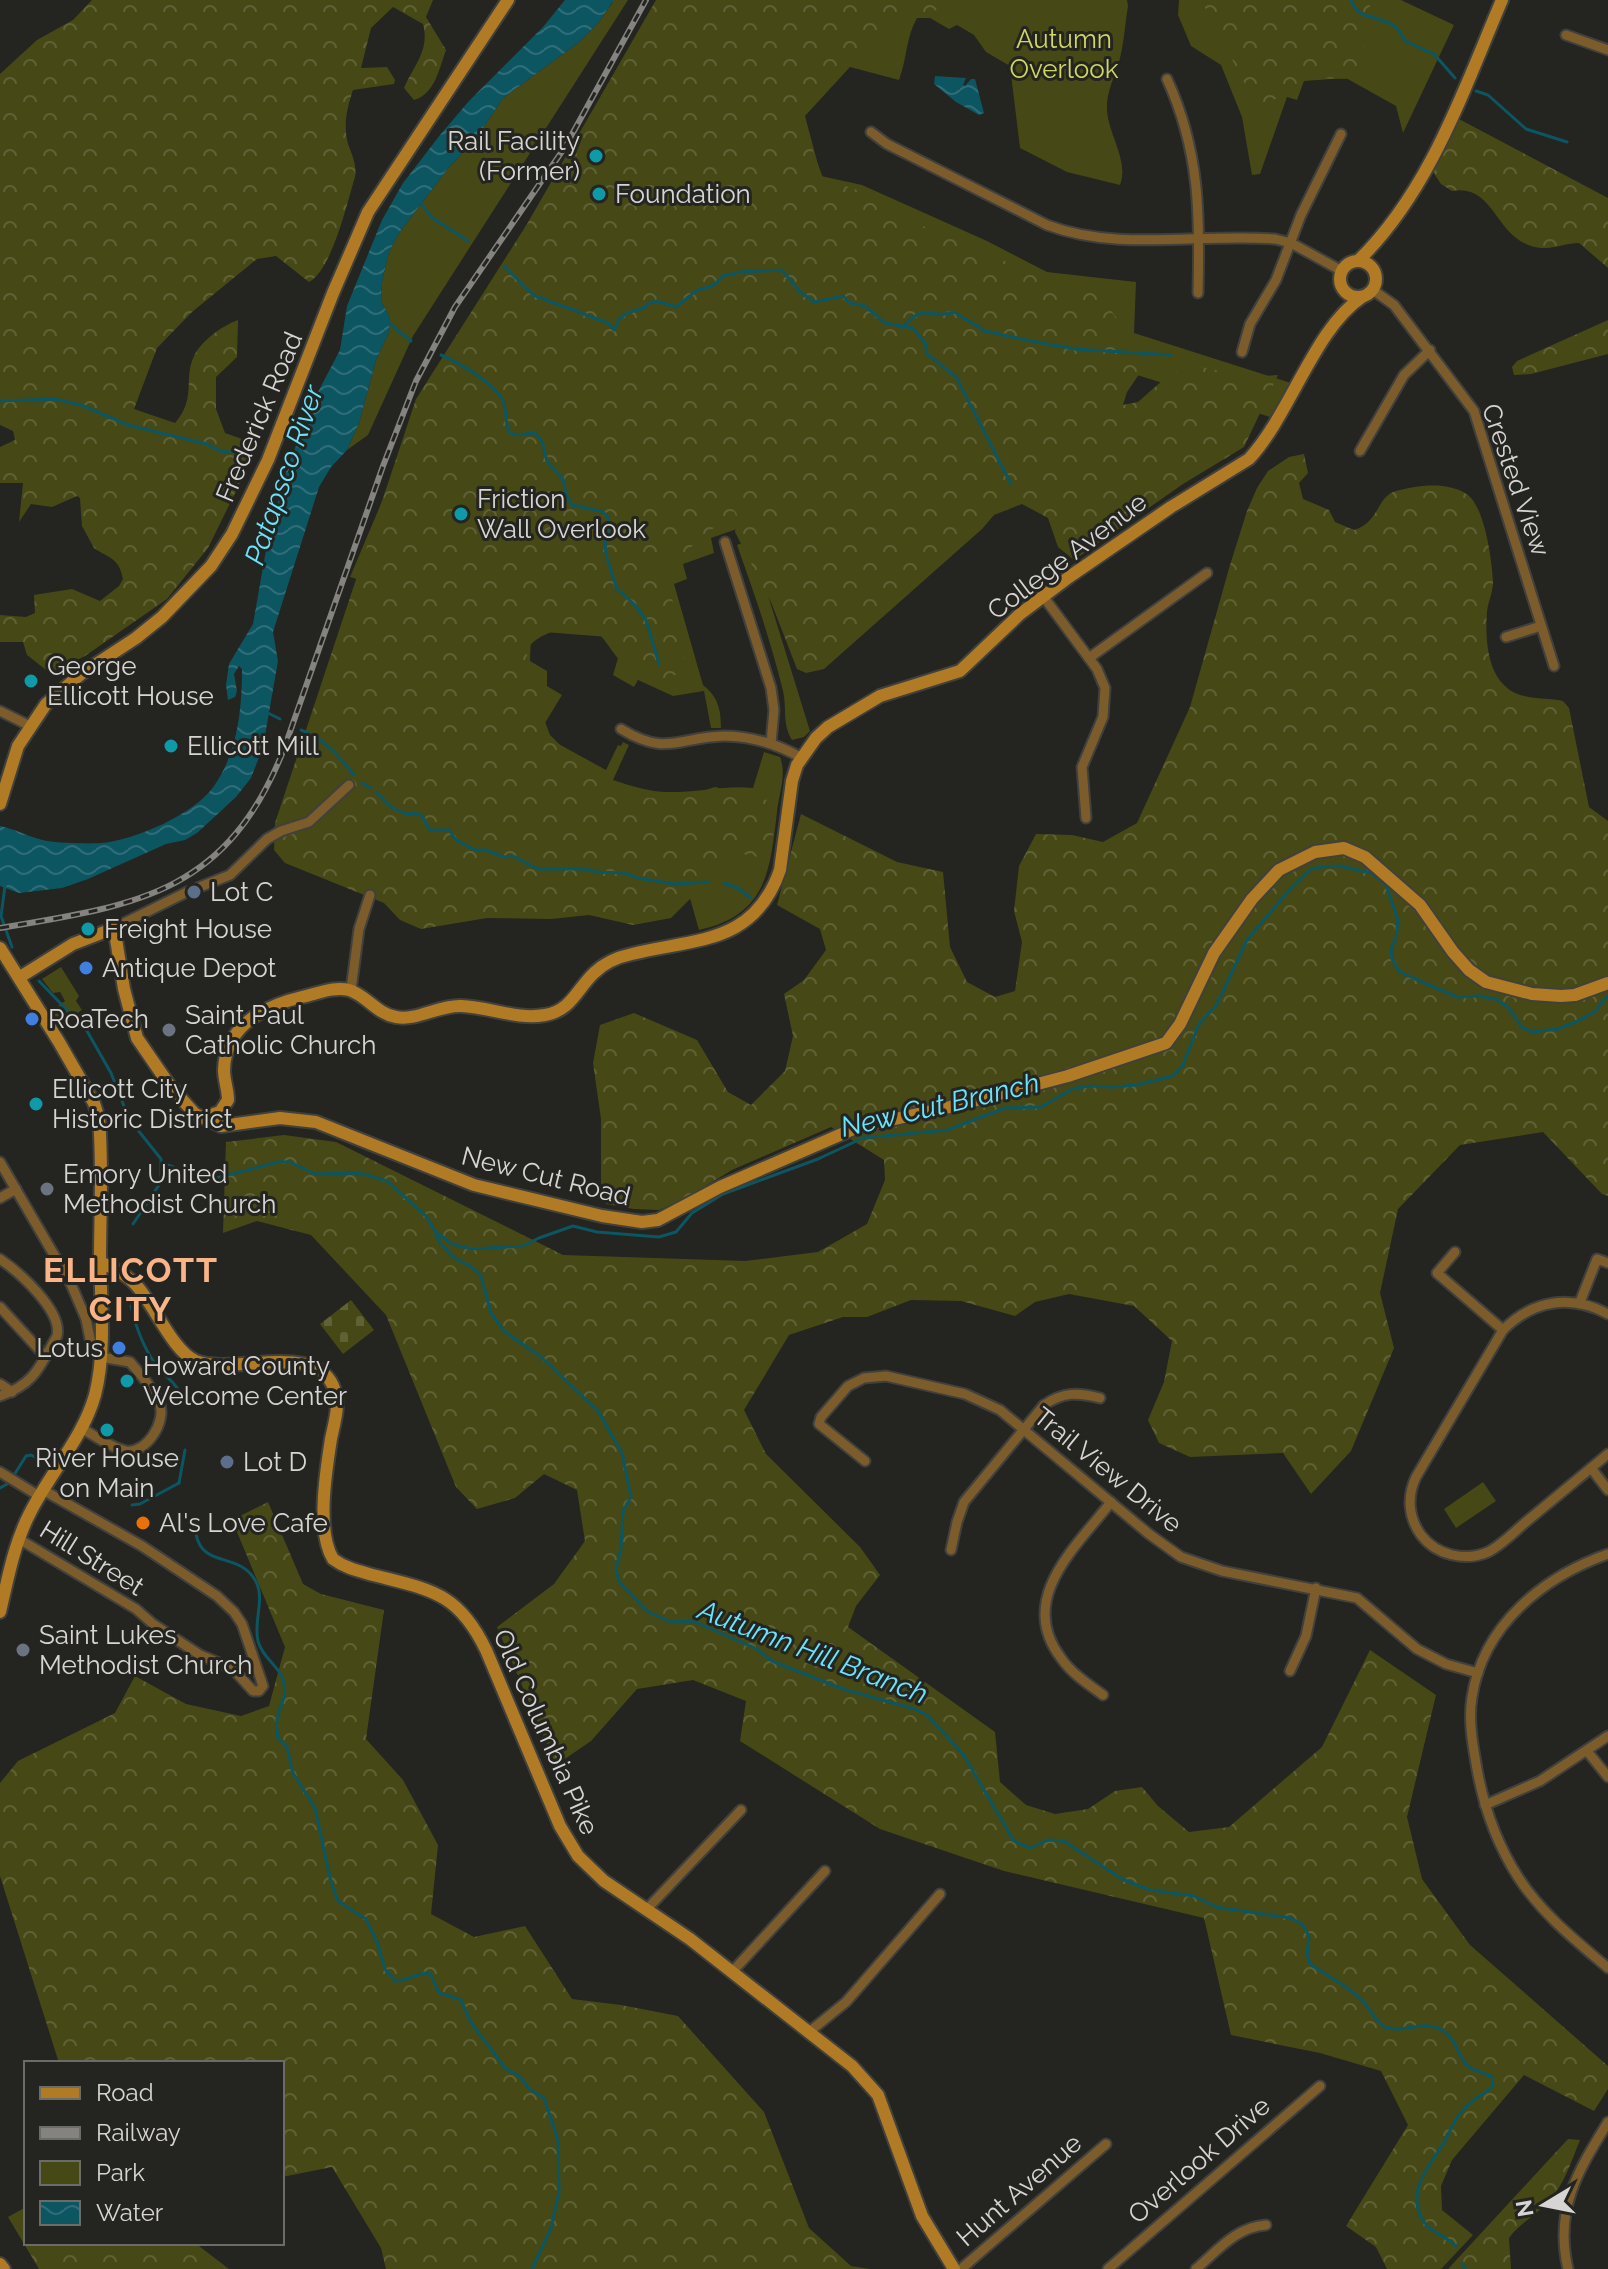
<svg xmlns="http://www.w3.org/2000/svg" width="1608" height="2269" font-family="Raleway,sans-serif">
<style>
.green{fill:#464915}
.forest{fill:url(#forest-crowns)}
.cemetery{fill:url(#cemetery-stones)}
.water{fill:url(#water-waves)}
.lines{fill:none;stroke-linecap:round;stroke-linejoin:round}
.stream{stroke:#0c5662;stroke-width:3}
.street-casing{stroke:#40403d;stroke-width:13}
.secondary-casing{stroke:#40403d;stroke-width:16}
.street{stroke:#7d5c2b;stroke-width:9}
.secondary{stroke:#b07b24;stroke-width:12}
.rail-casing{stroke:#848380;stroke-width:6}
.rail{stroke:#242420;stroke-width:3;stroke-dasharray:9;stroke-linecap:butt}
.culture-dot{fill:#0f9aa8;stroke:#242420;stroke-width:3}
.service-dot{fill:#5c6f8a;stroke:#242420;stroke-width:3}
.shop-dot{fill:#3f7fe0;stroke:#242420;stroke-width:3}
.worship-dot{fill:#6b7280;stroke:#242420;stroke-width:3}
.food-dot{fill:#e8710a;stroke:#242420;stroke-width:3}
.labels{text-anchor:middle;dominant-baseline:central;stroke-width:6;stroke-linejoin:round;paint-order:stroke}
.park-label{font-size:26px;fill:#d0d75f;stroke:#242420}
.poi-label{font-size:26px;fill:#d6d5d3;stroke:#242420;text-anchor:start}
.street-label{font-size:26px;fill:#d6d5d3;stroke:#242420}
.water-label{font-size:28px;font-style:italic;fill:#68e5fd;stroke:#242420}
.district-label{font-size:34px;font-weight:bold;letter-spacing:2px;fill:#fab488;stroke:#242420}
</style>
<defs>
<pattern id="forest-crowns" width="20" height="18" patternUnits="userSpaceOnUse" patternTransform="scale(2)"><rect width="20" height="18" fill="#464915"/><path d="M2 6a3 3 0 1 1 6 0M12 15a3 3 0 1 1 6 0" fill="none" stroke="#606236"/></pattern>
<pattern id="cemetery-stones" width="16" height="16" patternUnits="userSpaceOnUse" patternTransform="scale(2)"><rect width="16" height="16" fill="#464915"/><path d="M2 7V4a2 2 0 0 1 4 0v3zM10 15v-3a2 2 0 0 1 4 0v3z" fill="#606236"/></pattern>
<pattern id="water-waves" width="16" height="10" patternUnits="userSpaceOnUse" patternTransform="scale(2)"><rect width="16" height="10" fill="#0c5662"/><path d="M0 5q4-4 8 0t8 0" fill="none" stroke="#2f6d78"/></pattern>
</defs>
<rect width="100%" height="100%" fill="#242420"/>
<!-- green -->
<g class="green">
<polygon points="610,0 628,0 413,336 368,435 347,450 359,423 376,360 389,332 390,318 381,301 382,282 389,252 399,233 449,167 473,143 503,98 578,43 598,23 613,2"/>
<path d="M663 0H1127L1128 6C1125 24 1124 44 1119 62 1114 79 1106 92 1107 111 1109 136 1129 161 1120 185L1067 172 1020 148 1010 66 986 52 974 35 957 25 949 29 930 18H917C906 37 907 59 899 80L850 67 805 116 821 176 862 185 987 241 1047 272 1136 282 1134 333 1291 383 1270 417 1017 337 738 498 810 731 804 737 792 740C782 724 787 709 783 691 771 641 754 593 737 545L742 543 737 529 711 538 714 553 683 564 687 579 674 584 703 685C718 697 721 709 721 728H711L704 691 673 696 638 680 634 687 613 675 620 651 608 637 531 631 530 661 547 671V686L562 695 542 728 546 737 606 770 618 745 621 746 623 742 629 745 613 780C632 786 649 792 669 792 698 793 724 785 753 788L764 752 780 757C787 775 779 792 777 812 770 871 767 915 699 930L674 842 447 691 473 612 350 577 430 388 516 252Z"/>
<polygon points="1179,0 1401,0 1454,25 1403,133 1396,106 1346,78 1304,81 1297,100 1287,97 1260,174 1252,175 1242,117 1221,65 1191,46 1178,15"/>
<polygon points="61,967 79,996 76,1001 82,1010 59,1025 50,1011 65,1001 60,992 53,993 42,979"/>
<polygon points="1483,1482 1496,1501 1456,1528 1444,1509"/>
</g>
<!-- forest -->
<g class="forest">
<path d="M92 0H433L426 17 446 50C439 69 435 94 414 100L404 88C414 65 430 50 423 24L393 7 371 28 361 68 387 67 395 80 394 84 353 90C347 108 343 125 348 144 352 155 357 165 355 177 347 203 332 270 309 282L276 256 257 259 192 312 157 348 134 409 175 423C197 398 183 379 194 356 202 340 222 326 238 320L237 357 216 377V409L225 433 242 439 252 450 242 479 208 548 167 599 85 656 50 673 27 655 23 642H0V615L26 617 35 613 34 595 72 589 100 601 119 586 123 579C119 557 108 558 94 548L82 526 80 498 77 496 52 507 31 504 19 522 23 483H0V447L15 440 13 431 0 425V74L37 40 73 20Z"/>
<path d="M656 0H963L902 23 811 95 802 121 823 178 882 199 916 223 1056 283 1094 287 1118 320 1111 343 1131 349 1142 370 1127 392 1123 405 1138 402 1171 373 1198 366 1247 377 1278 375 1244 447 1183 484 1074 560 1058 547 1048 518 1022 504 994 515 982 529 824 669 806 673 797 669 771 602 735 532 737 519 734 511 685 552 661 563 685 642 682 673 655 681C646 677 634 673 627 667 602 647 603 613 556 630 542 636 535 638 526 651L529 663 541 680 542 714 550 735 574 759 608 786 629 796 674 800 715 787 771 801C777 823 775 838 763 858L732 852 714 861 697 874 690 899 671 918 633 925 589 915 551 919 487 918 421 929 400 920 384 903 285 863 274 850 275 823 416 399 527 224Z"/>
<polygon points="1201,0 1371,0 1358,79 1304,78 1259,111"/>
<path d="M1459 119 1608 198V268L1579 243C1567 243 1553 249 1541 248 1494 243 1497 183 1452 191L1441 184 1431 169Z"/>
<polygon points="1608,320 1608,354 1531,374 1514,375 1512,367 1517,361"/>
<path d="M1304 454 1308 473 1299 483 1303 499 1329 510 1335 522 1354 530C1380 522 1376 497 1396 491 1417 485 1449 481 1468 495 1485 509 1492 560 1493 582 1493 592 1488 602 1487 612 1485 636 1487 670 1505 686 1520 701 1544 697 1563 701L1569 708 1589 807 1608 821V1196L1602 1194 1543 1132 1460 1145 1398 1209 1380 1293 1394 1348 1351 1451 1311 1494 1283 1453 1190 1457 1159 1443 1148 1420 1164 1382 1172 1341 1134 1306 1069 1294 1035 1302 1015 1316 961 1301 911 1300 867 1317H843L789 1335 744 1410 766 1454 860 1547 880 1575 856 1606 848 1627 995 1732 1000 1782 1026 1805 1055 1814 1088 1809 1115 1791 1142 1787 1158 1806 1189 1832 1229 1827 1322 1747 1370 1650 1436 1695 1407 1817 1422 1879 1470 1945 1608 2066V2089L1594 2111 1524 2075 1452 2160 1441 2186 1442 2210 1473 2235 1441 2269H1387L1376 2247 1346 2226 1408 2125 1381 2071 1320 2053 1231 2035 1204 1918 1004 1871 880 1829 740 1741 746 1701 693 1680 637 1689 591 1741 556 1765 497 1627 554 1584 585 1541 577 1490 544 1474 515 1498 477 1509 456 1487 386 1315 311 1235 257 1221 223 1233 226 1142 284 1135 336 1142 563 1255 745 1261 818 1252 867 1224 885 1180 884 1160 831 1127 732 1170 682 1200 659 1210 634 1209 606 1204 601 1188V1119L593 1063 600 1025 634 1013 697 1040 728 1092 751 1105 785 1071 793 1036 784 994 804 980 826 950 820 929 777 905 801 814 897 862 943 872 950 947 967 982 995 997 1015 991 1022 942 1014 911 1019 866 1036 834 1072 835 1103 842 1137 823 1190 707 1230 565 1247 511 1257 488 1268 471 1289 457Z"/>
<polygon points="268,1502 303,1584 321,1594 384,1610 366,1739 403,1780 438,1845 431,1914 474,1937 525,1926 572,1999 621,2005 678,2016 764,2112 809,2228 851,2266 870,2269 386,2269 381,2248 332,2167 282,2177 282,2063 59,2063 0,1876 0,1783 18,1761 115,1713 135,1676 186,1704 241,1716 269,1706 285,1647 232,1520"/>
<path d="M1568 2139 1580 2140C1571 2162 1564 2186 1547 2203 1535 2216 1520 2223 1509 2238L1511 2269H1448Z"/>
<polygon points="26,2207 26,2243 195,2243 229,2269 39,2269 8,2217"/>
</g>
<!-- cemetery -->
<polygon class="cemetery" points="351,1300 374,1330 343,1354 320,1324"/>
<!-- water -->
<g class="water">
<path d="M565 0H614L598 23 578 43 503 98 473 143 449 167 399 233 389 252 382 282 381 301 390 318 389 332 376 360 359 423 347 450 331 467 319 487 273 632 278 661 263 747 251 778 236 797 197 833 185 840 166 844 88 879 62 888 19 893 0 886V826C16 829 30 838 47 841 59 843 90 844 102 843 135 840 195 814 214 786 238 752 242 708 242 669L239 666 234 674 237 691 235 697 228 700 226 685 229 664 253 624 268 539 288 465 318 392 340 350 347 306 382 220 403 183 440 135 469 101 543 27Z"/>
<polygon points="935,76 966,78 963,85 965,86 971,79 975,79 984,113 979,115 956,102 934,84"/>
</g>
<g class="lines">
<!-- stream -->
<g class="stream">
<polyline points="1351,0 1355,8 1362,14 1390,23 1398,29 1405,41 1434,54 1455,78"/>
<polyline points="1476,91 1488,95 1526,129 1567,142"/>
<polyline points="419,200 431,217 468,241"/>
<polyline points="504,266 533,295 608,323 614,330 619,319 627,313 646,307 649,303 657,301 676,307 696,291 714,285 723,276 739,272 782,270 799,291 814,302 843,296 850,303 865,306 885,323 913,328 925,343 927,354 956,377 1011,484"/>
<polyline points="389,323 411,341"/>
<path d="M902 328C926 300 931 321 954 312L985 331 1026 340 1075 349 1171 355"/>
<path d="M441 355C458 362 496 384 503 401 507 411 505 422 509 432L515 435 535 433 542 441 547 461 563 479 566 494 572 505 601 511 608 517 609 529 605 540 606 555 617 589 635 605 646 620 659 664"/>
<polyline points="0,401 55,399 81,405 128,425 207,444 220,451 253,455"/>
<polyline points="266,712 280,719"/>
<path d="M301 730C326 740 338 755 354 775"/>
<polyline points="362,783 371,788"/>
<polyline points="376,792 391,807 406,814 417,813 422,816 430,830 449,830 456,840 475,850 486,850 504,857 513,856 538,869 585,869 598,872 625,873 638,878 674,884 708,882"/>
<polyline points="724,883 738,888 751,898"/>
<polyline points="5,886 1,916 12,947"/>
<polyline points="39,981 87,1031 111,1073 129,1119 161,1159 161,1182 133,1224"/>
<polyline points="162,1163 199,1176 216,1178 278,1162 290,1162 315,1174 361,1173 387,1181 426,1216 435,1231 452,1244 472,1249 523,1246 539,1238 573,1226 597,1232 659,1237 676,1232 692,1213 723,1194 818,1159 863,1138 947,1130 1005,1108 1041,1107 1072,1089 1089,1086 1113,1087 1136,1085 1173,1076 1183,1065 1199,1024 1216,1006 1247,940 1291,888 1311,869 1321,867 1340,866 1372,873 1386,885 1398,920 1396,938 1391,949 1392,959 1399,971 1413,978 1457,997 1480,996 1496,999 1508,1007 1522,1027 1532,1032 1558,1029 1580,1020 1594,1012 1608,996"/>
<path d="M436 1235 441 1244 453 1257 473 1268 481 1276 491 1313 504 1331 541 1357 598 1411 622 1453 631 1497 623 1511 621 1548 616 1568 619 1582 647 1611 670 1622 693 1621 757 1649 772 1661 843 1689 915 1709 927 1715 963 1754 1014 1841 1030 1848 1048 1840 1064 1841 1122 1879 1150 1890 1194 1896 1216 1907 1291 1918 1303 1925 1309 1936 1307 1954 1310 1964C1329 1977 1349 1986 1365 2003 1371 2011 1376 2022 1385 2027 1402 2034 1422 2020 1440 2029 1459 2038 1455 2056 1469 2067 1475 2071 1485 2073 1492 2077L1493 2086C1484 2095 1472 2099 1464 2109 1454 2119 1451 2129 1445 2141 1432 2162 1408 2187 1420 2215 1427 2232 1444 2234 1456 2246"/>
<path d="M131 1306C136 1328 143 1347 156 1365 164 1376 176 1382 181 1395"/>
<polyline points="179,1483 185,1450"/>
<polyline points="0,1488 9,1483 26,1456 31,1455 44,1462"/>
<polyline points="132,1505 140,1504 179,1483"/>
<path d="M196 1534C202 1568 239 1552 255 1580 266 1598 253 1621 258 1641 262 1658 281 1667 284 1683 287 1697 280 1706 277 1719 276 1725 277 1732 278 1738L287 1747 293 1773 315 1808 331 1882 338 1901 366 1919 378 1944 385 1969 395 1981C409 1981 416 1972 430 1973L439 1993 460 1999 472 2024 506 2069 518 2075 531 2090 544 2098 558 2140 559 2192 551 2228 532 2269"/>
<polyline points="1463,2264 1465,2269"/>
</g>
<!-- street casing -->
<g class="street-casing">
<g id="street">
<polyline points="1566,35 1608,50"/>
<path d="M1167 79C1200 151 1200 215 1198 293"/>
<path d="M871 132 887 144 1047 225C1118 252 1200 233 1275 239L1291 243 1342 271"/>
<polyline points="1373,290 1394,305 1474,411 1554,666"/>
<polyline points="1242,352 1250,324 1276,280 1301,215 1341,134"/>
<polyline points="1360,451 1404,375 1430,350"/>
<polyline points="725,542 771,688 774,710 771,743"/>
<polyline points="1043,596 1097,669 1105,688 1103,717 1082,767 1086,818"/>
<polyline points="1506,637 1541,626"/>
<polyline points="1089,658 1207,573"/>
<polyline points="0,711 30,726"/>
<path d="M621 729C667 757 678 737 724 736 752 736 777 744 802 758"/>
<polyline points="112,929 187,892 230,875 267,839 281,831 309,822 349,785"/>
<polyline points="351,990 359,929 370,895"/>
<path d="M0 1162 71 1284 86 1319 92 1349 101 1357 130 1362C140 1374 153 1388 159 1402 168 1421 146 1454 126 1451 111 1448 94 1435 81 1428"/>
<polyline points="0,1198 16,1189"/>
<polyline points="1455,1252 1437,1273 1503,1330"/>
<path d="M0 1259C19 1272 63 1311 57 1336 40 1366 35 1384 0 1396"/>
<polyline points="1580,1302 1597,1259 1608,1263"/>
<polyline points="0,1307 45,1356"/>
<path d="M1608 1314C1570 1294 1533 1300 1503 1330L1416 1477C1407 1496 1408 1517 1421 1535 1436 1555 1465 1562 1488 1552 1502 1545 1515 1531 1527 1521 1554 1499 1581 1476 1608 1454"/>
<polyline points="0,1384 12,1392"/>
<polyline points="865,1461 819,1424 821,1417 848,1386 864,1378 886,1376 965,1394 1000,1410 1149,1534 1181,1557 1222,1571 1357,1598 1417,1649 1446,1664 1478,1673"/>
<polyline points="1591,1468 1608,1490"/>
<polyline points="0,1472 39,1496"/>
<polyline points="19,1539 136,1609 153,1624 200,1655 233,1669 253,1691 259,1691 263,1686 242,1624 234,1612 217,1596 142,1546 43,1490"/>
<path d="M951 1550 957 1522 964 1502 1044 1405C1063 1392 1078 1392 1100 1398"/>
<path d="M1608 1554C1543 1577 1483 1625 1472 1697 1468 1721 1473 1746 1477 1769 1484 1808 1497 1844 1518 1877 1542 1914 1575 1940 1608 1968"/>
<polyline points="1290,1671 1306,1636 1316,1588"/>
<path d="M1103 1695C1088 1684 1071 1673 1061 1658 1016 1599 1076 1547 1111 1502"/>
<polyline points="1587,1751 1608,1777"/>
<polyline points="1485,1805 1540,1781 1608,1736"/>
<polyline points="647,1909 741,1810"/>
<polyline points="732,1972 825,1871"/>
<polyline points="809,2032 846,2002 940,1894"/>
<polyline points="961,2269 1106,2144"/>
<polyline points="1108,2269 1320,2086"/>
<path d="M1196 2269C1217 2251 1236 2227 1266 2225"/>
<path d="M1568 2269C1554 2209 1578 2171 1608 2122"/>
</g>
</g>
<!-- secondary casing -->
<g class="secondary-casing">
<g id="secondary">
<path d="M1358 261C1430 191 1463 91 1502 0"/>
<circle cx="1358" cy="279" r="18"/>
<polyline points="0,804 18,746 46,704 81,674 136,638 162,617 211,566 232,534 268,460 333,293 368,212 508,0"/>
<path d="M0 948 59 1042 94 1103 99 1119C103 1166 100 1214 100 1260 101 1304 106 1352 95 1395 83 1438 50 1473 30 1513 14 1544 8 1578 0 1612"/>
<polyline points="20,977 73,944 112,929 116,939 124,989 137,1038 170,1086 195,1114 221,1126 280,1118 316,1122 474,1185 602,1216 642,1222 658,1220 720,1187 858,1127 950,1107 1068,1076 1166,1043 1180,1024 1214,953 1252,899 1279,870 1315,852 1344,848 1365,857 1420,905 1453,952 1469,970 1486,982 1532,994 1561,996 1575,995 1608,983"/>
<path d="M205 1117 220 1112 228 1100C228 1090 224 1080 224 1070 225 1026 264 1006 302 997 316 994 334 986 349 990 366 995 377 1014 396 1017 417 1021 439 1005 461 1006 490 1007 516 1020 545 1015 571 1011 577 989 594 973 604 963 618 957 632 954 696 938 754 945 780 870L792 781 797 765 816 738 828 727 880 696 960 671 1020 614 1069 577 1171 507 1249 459C1290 415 1315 328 1362 297"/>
<path d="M100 1262C113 1268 126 1274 136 1285 154 1304 173 1352 196 1361 235 1376 319 1339 335 1391 340 1406 334 1424 331 1439 326 1471 316 1531 333 1559 345 1568 359 1571 373 1575 431 1590 458 1592 486 1650L560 1826 578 1856 604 1881 690 1939 852 2066 878 2095 922 2216 954 2269"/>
<polyline points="0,2264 4,2269"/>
</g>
</g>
<!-- street -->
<use href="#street" class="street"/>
<!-- secondary -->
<use href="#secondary" class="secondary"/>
<!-- rail casing -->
<g class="rail-casing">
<path id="rail" d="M0 928C139 905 227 893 284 749L383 466 416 381 455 307 565 147 646 0"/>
</g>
<!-- rail -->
<use href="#rail" class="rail"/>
</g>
<!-- markers -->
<g class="culture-dot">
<circle cx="596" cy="156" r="8"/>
<circle cx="599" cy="194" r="8"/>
<circle cx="461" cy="514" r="8"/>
<circle cx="31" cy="681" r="8"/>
<circle cx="171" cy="746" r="8"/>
<circle cx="88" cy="929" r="8"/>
<circle cx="36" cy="1104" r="8"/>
<circle cx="127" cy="1381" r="8"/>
<circle cx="107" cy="1430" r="8"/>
</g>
<g class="service-dot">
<circle cx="194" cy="892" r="8"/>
<circle cx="227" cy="1462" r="8"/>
</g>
<g class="shop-dot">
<circle cx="86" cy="968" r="8"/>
<circle cx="32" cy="1019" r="8"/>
<circle cx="119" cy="1348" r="8"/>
</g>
<g class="worship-dot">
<circle cx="169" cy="1030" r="8"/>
<circle cx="47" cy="1189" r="8"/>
<circle cx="23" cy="1650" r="8"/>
</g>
<circle class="food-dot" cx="143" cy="1523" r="8"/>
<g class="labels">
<!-- park labels -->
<g class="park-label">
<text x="1064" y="39">Autumn<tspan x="1064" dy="30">Overlook</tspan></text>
</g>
<!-- poi labels -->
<g class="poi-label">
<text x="580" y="141" text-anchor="end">Rail Facility<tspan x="580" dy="30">(Former)</tspan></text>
<text x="615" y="194">Foundation</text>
<text x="477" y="499">Friction<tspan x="477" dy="30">Wall Overlook</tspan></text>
<text x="47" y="666">George<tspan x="47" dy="30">Ellicott House</tspan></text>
<text x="187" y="746">Ellicott Mill</text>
<text x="210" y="892">Lot C</text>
<text x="104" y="929">Freight House</text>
<text x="102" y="968">Antique Depot</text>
<text x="185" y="1015">Saint Paul<tspan x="185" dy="30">Catholic Church</tspan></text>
<text x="48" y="1019">RoaTech</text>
<text x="52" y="1089">Ellicott City<tspan x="52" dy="30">Historic District</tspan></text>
<text x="63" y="1174">Emory United<tspan x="63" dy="30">Methodist Church</tspan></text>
<text x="103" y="1348" text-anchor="end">Lotus</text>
<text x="143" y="1366">Howard County<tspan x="143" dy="30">Welcome Center</tspan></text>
<text x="107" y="1458" text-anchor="middle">River House<tspan x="107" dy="30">on Main</tspan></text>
<text x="243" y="1462">Lot D</text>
<text x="159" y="1523">Al's Love Cafe</text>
<text x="39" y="1635">Saint Lukes<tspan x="39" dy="30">Methodist Church</tspan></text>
</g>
<!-- street labels -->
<g class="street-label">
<text transform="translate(259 417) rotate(-67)">Frederick Road</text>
<text transform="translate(1516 480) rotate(71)">Crested View</text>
<text transform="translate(1067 556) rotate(-37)">College Avenue</text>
<text transform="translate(546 1176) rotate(14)">New Cut Road</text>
<text transform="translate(1108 1470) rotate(39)">Trail View Drive</text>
<text transform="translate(92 1558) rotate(32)">Hill Street</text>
<text transform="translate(546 1732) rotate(66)">Old Columbia Pike</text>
<text transform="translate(1199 2160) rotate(-41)">Overlook Drive</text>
<text transform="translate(1019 2190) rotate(-41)">Hunt Avenue</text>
</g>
<!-- water labels -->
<g class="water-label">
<text transform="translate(284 475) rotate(-71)">Patapsco River</text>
<text transform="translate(940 1105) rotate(-13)">New Cut Branch</text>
<text transform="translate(813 1652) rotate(21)">Autumn Hill Branch</text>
</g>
<!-- district labels -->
<g class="district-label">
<text x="131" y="1270">ELLICOTT<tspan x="131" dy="39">CITY</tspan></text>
</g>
</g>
<!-- legend -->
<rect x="24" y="2061" width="260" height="184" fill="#242420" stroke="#6b6b68" stroke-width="2"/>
<rect x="40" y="2087" width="40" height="12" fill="#b07b24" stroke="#6b6b68" stroke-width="2"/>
<text x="96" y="2101" font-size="24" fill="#d6d5d3">Road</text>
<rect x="40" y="2127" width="40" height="12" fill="#848380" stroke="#6b6b68" stroke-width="2"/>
<text x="96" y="2141" font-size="24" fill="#d6d5d3">Railway</text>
<rect x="40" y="2161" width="40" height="24" fill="#464915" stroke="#6b6b68" stroke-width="2"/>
<text x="96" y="2181" font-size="24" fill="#d6d5d3">Park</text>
<rect x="40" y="2201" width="40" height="24" fill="url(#water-waves)" stroke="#6b6b68" stroke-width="2"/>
<text x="96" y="2221" font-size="24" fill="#d6d5d3">Water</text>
<!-- north arrow -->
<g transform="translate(1544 2205) rotate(260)" stroke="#242420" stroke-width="6" paint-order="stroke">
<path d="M0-6L14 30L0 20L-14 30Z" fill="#d6d5d3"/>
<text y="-12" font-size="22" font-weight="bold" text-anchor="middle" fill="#d6d5d3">N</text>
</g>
</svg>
